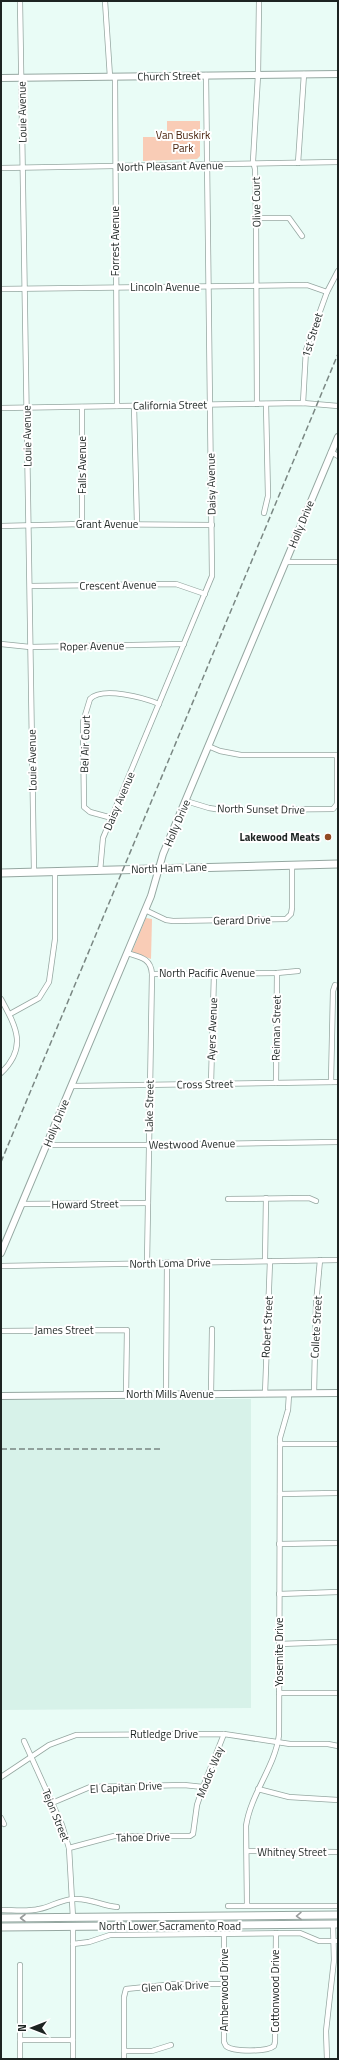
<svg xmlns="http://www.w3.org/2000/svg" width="339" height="2060" font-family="'Titillium Web',sans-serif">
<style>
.built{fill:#d7f2e9}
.green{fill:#f9ccb6}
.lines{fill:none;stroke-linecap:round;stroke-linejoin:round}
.minor-casing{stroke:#95a7a1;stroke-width:6}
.tertiary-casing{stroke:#95a7a1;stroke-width:8}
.secondary-casing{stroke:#95a7a1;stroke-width:9}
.minor{stroke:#fff;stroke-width:4.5}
.tertiary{stroke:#fff;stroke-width:6}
.secondary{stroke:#fff;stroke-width:7}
.rail{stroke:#7a8783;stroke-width:1.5;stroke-dasharray:6 3;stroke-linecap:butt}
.oneway{stroke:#999c9c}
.poi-dot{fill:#914b23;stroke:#fff;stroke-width:1.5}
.labels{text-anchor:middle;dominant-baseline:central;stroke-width:4;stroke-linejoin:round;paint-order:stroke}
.street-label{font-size:11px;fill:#1d2422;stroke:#fff}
.park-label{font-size:11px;fill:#4a240e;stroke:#fff}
.poi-label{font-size:11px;font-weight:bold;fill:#1d2422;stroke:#fff;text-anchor:end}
</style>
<rect width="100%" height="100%" fill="#e9fcf6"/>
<!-- built -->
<polygon class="built" points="251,1399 251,1708 1,1710 1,1400"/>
<!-- green -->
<g class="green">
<polygon points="167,121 200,121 200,156 197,159 143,161 143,137 167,137"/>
<polygon points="146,918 152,919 151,959 132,952"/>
</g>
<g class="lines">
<!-- minor casing -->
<g class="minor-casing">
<g id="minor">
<polyline points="20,1 34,872"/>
<polyline points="105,1 110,77"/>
<polyline points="115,77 117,406"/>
<polyline points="298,163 304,74"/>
<polyline points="1,168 338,162"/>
<polyline points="256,218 289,218 302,236"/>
<polyline points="1,289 307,285 327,292"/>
<polyline points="303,403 306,350 327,292 338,271"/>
<polyline points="257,404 256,218 255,169 253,161 258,75 259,1"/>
<polyline points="134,406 137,524"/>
<polyline points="82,407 82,524"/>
<polyline points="1,408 303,403 338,406"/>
<polyline points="331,452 338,456"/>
<polyline points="264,513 268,496 266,404"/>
<polyline points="1,526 82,524 212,525"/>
<polyline points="285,562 338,562"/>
<polyline points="30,586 176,584 205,594"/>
<polyline points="1,644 30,647 184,644"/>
<polyline points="208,746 220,751 241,755 338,755"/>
<polyline points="186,801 209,808 222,810 333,809 337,804 337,755"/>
<path d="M112 818 90 812 84 807 83 722 90 699C102 686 145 698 159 704"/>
<polyline points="100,871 103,838 212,576 206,75"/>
<polyline points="145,910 166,920 173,921 286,919 291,914 292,908 292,865"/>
<path d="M127 953C140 957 151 958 152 974L147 1263"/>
<polyline points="152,974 277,973 298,971"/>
<path d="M1 999C16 1027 28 1047 1 1073"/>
<polyline points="10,1014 39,998 49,982 55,939 55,872"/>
<polyline points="331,1082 333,991 335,985"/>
<polyline points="276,1083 277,973"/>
<polyline points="211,1084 214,973"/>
<polyline points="72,1086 338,1082"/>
<polyline points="47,1145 149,1145 338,1142"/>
<polyline points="228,1199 309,1198 316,1201"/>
<polyline points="22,1204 148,1203"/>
<polyline points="265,1260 266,1198"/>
<polyline points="1,1266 338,1260"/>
<polyline points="1,1331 127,1330 126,1395"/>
<polyline points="314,1393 316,1304 320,1260"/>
<polyline points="166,1394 167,1262"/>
<polyline points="211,1394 212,1329"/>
<polyline points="265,1394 270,1261"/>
<polyline points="280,1444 336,1444"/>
<polyline points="280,1494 338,1493"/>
<polyline points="279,1544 338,1543"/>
<polyline points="279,1594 338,1592"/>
<polyline points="279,1644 338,1642"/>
<polyline points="279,1693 338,1693"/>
<polyline points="24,1741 62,1825 69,1848 73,1918"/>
<polyline points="1,1777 49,1745 76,1735 224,1734 290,1744 328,1744 338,1746"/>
<polyline points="258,1789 289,1797 338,1800"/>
<polyline points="52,1803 90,1787 184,1785 203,1787"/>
<polyline points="1,1818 4,1824"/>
<polyline points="69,1848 114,1836 190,1836 193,1834 197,1805 203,1787 224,1734"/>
<polyline points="247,1851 337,1852"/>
<path d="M247 1905 246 1826C251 1793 275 1767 279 1735L280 1438 288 1410 289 1394"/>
<polyline points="228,1906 338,1906"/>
<path d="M1 1910C13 1910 27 1912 39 1909 51 1907 61 1899 75 1899 90 1898 102 1906 117 1907"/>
<polyline points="73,1927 73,2059"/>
<path d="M224 1934V2042L226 2046C233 2052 267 2052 274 2046L275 2042 276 1933"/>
<polyline points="73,1944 89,1942 110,1935 300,1933 319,1941 338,1941"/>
<polyline points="20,1965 20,2059"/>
<polyline points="20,2040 73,2040"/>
<polyline points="124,2051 152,2051 171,2045"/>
<polyline points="124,2059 124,1997 126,1989 175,1984 225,1984"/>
<polyline points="327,2059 326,2031 334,1960 333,1924"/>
</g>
</g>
<!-- tertiary casing -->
<g class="tertiary-casing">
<g id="tertiary">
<polyline points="1,78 338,74"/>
<polyline points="1,1253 151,896 163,854 338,437"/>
<polyline points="1,1396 338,1393"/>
</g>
</g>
<!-- secondary casing -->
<g class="secondary-casing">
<g id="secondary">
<polyline points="1,873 338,864"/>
<polyline points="1,1918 338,1915"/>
<polyline points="1,1927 338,1924"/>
</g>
</g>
<!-- minor -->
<use href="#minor" class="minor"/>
<!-- tertiary -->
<use href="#tertiary" class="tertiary"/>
<!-- secondary -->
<use href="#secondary" class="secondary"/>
<!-- rail -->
<g class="rail">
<polyline points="1,1162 338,354"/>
<polyline points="1,1449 162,1449"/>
</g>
</g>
<!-- one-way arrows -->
<defs><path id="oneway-chevron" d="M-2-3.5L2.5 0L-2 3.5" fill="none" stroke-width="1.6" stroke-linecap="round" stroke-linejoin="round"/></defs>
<g class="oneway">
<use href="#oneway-chevron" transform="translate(299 1916) rotate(179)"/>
<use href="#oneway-chevron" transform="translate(23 1918) rotate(-180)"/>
</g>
<!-- markers -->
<circle class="poi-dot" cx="328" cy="837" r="4"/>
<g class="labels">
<!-- street labels -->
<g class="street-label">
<text transform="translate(169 76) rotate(-1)">Church Street</text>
<text transform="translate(22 112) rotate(-91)">Louie Avenue</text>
<text transform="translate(170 166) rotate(-1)">North Pleasant Avenue</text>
<text transform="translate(256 202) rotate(-91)">Olive Court</text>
<text transform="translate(115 241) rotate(-90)">Forrest Avenue</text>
<text x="165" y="287">Lincoln Avenue</text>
<text transform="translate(312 335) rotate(-73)">1st Street</text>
<text transform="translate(170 405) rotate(-1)">California Street</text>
<text transform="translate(27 436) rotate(-91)">Louie Avenue</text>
<text transform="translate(82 465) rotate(-90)">Falls Avenue</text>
<text transform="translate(211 484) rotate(-91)">Daisy Avenue</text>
<text x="107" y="524">Grant Avenue</text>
<text transform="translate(301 524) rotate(-68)">Holly Drive</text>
<text transform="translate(118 585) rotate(-1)">Crescent Avenue</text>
<text transform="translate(92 646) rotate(-1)">Roper Avenue</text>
<text transform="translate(85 744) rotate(-88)">Bel Air Court</text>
<text transform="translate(32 760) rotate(-91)">Louie Avenue</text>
<text transform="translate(119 801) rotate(-67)">Daisy Avenue</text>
<text transform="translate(261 809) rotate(1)">North Sunset Drive</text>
<text transform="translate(177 823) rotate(-67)">Holly Drive</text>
<text transform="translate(169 868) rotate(-2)">North Ham Lane</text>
<text transform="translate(242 920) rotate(-1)">Gerard Drive</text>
<text x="207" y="973">North Pacific Avenue</text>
<text transform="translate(276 1028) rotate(-89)">Reiman Street</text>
<text transform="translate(212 1029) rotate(-88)">Ayers Avenue</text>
<text transform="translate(205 1084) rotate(-1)">Cross Street</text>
<text transform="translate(149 1106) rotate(-89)">Lake Street</text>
<text transform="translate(56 1123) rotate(-68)">Holly Drive</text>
<text transform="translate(192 1144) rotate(-1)">Westwood Avenue</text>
<text transform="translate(85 1204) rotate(-1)">Howard Street</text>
<text transform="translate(170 1263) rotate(-1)">North Loma Drive</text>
<text transform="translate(267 1327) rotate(-87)">Robert Street</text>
<text transform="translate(316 1327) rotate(-87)">Collete Street</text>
<text x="64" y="1330">James Street</text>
<text x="170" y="1394">North Mills Avenue</text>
<text transform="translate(279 1652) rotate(-90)">Yosemite Drive</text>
<text x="164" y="1734">Rutledge Drive</text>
<text transform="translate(210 1772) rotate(-68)">Modoc Way</text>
<text transform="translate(126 1787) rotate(-3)">El Capitan Drive</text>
<text transform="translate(56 1815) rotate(68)">Tejon Street</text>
<text transform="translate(143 1837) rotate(-1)">Tahoe Drive</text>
<text x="292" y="1852">Whitney Street</text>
<text x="170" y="1926">North Lower Sacramento Road</text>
<text transform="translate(175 1986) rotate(-3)">Glen Oak Drive</text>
<text transform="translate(224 1990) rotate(-90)">Amberwood Drive</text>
<text transform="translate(275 1991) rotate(-90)">Cottonwood Drive</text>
</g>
<!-- park labels -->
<g class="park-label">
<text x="183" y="135">Van Buskirk<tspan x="183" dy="13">Park</tspan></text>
</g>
<!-- poi labels -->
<g class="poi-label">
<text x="320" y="837">Lakewood Meats</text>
</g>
</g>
<!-- border -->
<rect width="339" height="2060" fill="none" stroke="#1d2422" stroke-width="4"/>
<!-- north arrow -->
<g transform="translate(32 2028) rotate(270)" stroke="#ffffff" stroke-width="3" paint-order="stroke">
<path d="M0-3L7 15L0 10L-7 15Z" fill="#1d2422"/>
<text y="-6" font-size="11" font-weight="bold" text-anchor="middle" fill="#1d2422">N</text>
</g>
</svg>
